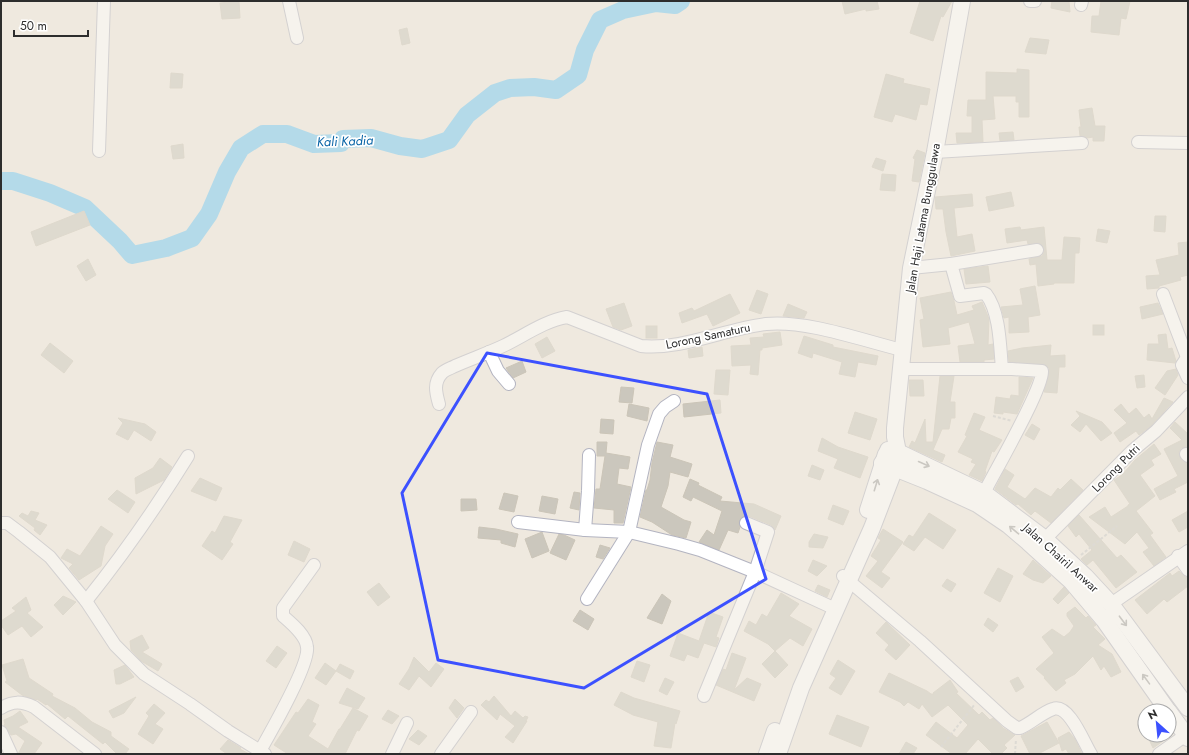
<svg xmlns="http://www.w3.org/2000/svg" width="1189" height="755" font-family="Jost,sans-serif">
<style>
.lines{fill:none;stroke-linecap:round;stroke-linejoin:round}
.river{stroke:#6ec7f5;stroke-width:18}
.building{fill:#cbc7bd;stroke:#cbc5b8}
.minor-casing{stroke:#b3b4c1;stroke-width:14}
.secondary-casing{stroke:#b3b4c1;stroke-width:18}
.path{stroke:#c8c8c8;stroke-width:2;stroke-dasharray:3 2;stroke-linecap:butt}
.minor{stroke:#fff;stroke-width:12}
.secondary{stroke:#fff;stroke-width:16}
.oneway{stroke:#a0a0a0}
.marked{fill:none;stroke:#3c51ff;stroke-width:3;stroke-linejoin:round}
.labels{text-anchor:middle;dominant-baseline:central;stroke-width:3.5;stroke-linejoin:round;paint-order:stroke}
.street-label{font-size:12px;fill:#2d2d2d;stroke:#fff}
.water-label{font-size:13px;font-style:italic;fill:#0763a6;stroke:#fff}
</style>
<rect width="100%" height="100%" fill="#efe9df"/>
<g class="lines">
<!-- river -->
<polyline class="river" points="1,181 13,181 50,193 85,208 120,241 132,255 166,248 192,238 209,214 227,172 241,148 263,134 287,134 314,144 341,143 343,139 371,138 400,146 422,149 449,140 467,115 495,93 510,88 534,87 556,90 578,75 585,50 600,20 623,10 656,3 675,5 681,1"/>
</g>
<!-- building -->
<g class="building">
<polygon points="239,1 240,18 222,19 220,3"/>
<polygon points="842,1 877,1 879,9 866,11 866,9 845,14"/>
<polygon points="920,1 952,1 943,17 941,16 933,41 910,33"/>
<polygon points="1052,1 1069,1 1070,12 1051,8"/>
<polygon points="1101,1 1130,1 1126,19 1121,18 1119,35 1091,32 1092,16 1099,16"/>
<polygon points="407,28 410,43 402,45 399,30"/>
<polygon points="1030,38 1049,40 1046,54 1025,52"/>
<polygon points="1017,69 1029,70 1029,117 1019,117 1019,102 1016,102 1016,96 993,96 995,119 982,120 983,142 957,143 956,133 972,133 972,116 967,116 968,100 986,100 986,72 1017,73"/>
<polygon points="171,73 183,74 182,88 170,88"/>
<polygon points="886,74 904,79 903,83 930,89 927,105 920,104 916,120 895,114 892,122 874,117"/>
<polygon points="1092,108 1095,126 1105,126 1104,141 1093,141 1093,137 1087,138 1080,136 1079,127 1081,127 1079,110"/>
<polygon points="1013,132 1014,140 1000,141 999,133"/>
<polygon points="183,144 184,158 173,159 171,146"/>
<polygon points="917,150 925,153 919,182 912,181 915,159 913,158"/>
<polygon points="876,158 886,161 883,171 872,167"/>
<polygon points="882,174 896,175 895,191 880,190"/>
<polygon points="1011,192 1014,206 989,211 986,197"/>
<polygon points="972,194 973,206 954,208 957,237 972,234 975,251 951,256 946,232 943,209 936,209 935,197"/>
<polygon points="84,211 90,225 36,246 31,232"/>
<polygon points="1155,216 1166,216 1165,232 1154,231"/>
<polygon points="1020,227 1021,230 1044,227 1047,260 1062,260 1064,237 1080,238 1079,253 1075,253 1074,283 1054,283 1054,284 1038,286 1036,264 1030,265 1029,259 1042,256 1044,252 1043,246 1039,243 1028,244 1027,240 1007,243 1005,229"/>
<polygon points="1098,229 1110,231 1107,243 1096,241"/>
<polygon points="1188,242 1188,275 1180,277 1181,280 1159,286 1159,288 1147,289 1146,276 1160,275 1156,260 1179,255 1178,243"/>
<polygon points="88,259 96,275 86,281 77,266"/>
<polygon points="988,266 990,282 966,284 964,269"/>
<polygon points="1035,286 1040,315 1028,317 1029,332 1009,333 1009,317 1004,318 1001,307 1023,305 1020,289"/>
<polygon points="757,290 768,294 761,314 749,310"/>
<polygon points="951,292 954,301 957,315 974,310 972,306 982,302 989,319 988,345 993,344 994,359 984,360 984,362 960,362 958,346 975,344 969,322 948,328 950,344 923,347 920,320 924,319 920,298"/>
<polygon points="730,294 740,313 713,326 707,314 682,323 679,313 692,308 694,311"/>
<polygon points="624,303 632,326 621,330 613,327 606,309"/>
<polygon points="1158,303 1163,314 1142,319 1140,307"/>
<polygon points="788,304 807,312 804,318 783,316"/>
<rect x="1093" y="325" width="11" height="10"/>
<rect x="646" y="326" width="11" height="12"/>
<polygon points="780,332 782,345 762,348 762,350 760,350 758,375 750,374 751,365 732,366 731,346 751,345 750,338 764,337 763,334"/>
<polygon points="1166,334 1168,349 1172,348 1176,361 1175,363 1147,360 1148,344 1159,344 1158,335"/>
<polygon points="804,336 833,345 833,347 878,356 876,365 858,362 855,377 839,374 842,362 813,353 812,358 798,353"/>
<polygon points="547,337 555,351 542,358 535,344"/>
<polygon points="50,343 73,361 64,373 41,355"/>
<polygon points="1051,345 1050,356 1065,355 1065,367 1059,367 1057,393 1044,392 1049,372 1049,368 1046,365 1009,362 1008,351 1022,348"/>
<polygon points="702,347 703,356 689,358 688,350"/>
<polygon points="522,361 526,372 513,378 506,368"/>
<polygon points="1176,369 1178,375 1165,395 1155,388 1167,371"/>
<polygon points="716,370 730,370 728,395 714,394"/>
<polygon points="1144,375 1145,387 1137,388 1135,376"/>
<polygon points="940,376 954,376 950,402 955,402 955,418 951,418 949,429 942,429 933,450 945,455 942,462 909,447 912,441 915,443 925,419 926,442 933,442"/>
<polygon points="1019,377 1033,378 1017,414 1003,412 1003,414 994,413 996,397 1010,399 1011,395 1019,396"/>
<polygon points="909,380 923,380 924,396 910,396"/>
<polygon points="621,387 634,388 632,403 619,402"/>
<polygon points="1164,398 1173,402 1151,426 1139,435 1136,431 1120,442 1114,433 1127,423 1114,410 1121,404 1129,414 1136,408 1144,418 1149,414 1152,419"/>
<polygon points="720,400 721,413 684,417 683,404"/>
<polygon points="629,404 649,408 647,421 627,416"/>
<polygon points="1076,411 1102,422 1112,433 1101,441 1086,424 1080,432 1071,425 1080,416"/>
<polygon points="855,412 877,419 870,440 848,433"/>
<polygon points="974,413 985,417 979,430 1002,440 994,452 992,451 985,471 986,472 982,481 969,475 976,464 971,462 973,459 958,452 967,436 965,435"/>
<polygon points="118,418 145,424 156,432 151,441 134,430 128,440 116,434 123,423"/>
<polygon points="601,419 614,420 613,434 600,433"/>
<polygon points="1175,422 1188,434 1188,447 1181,448 1179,452 1181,459 1188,463 1188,482 1174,489 1176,492 1160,500 1154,489 1178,476 1164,449 1182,440 1170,428"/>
<polygon points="1032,424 1040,429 1034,440 1025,435"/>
<polygon points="822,438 838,447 868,457 860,478 834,468 838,459 818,451"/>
<polygon points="597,442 607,442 606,453 630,457 628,469 619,468 617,484 631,487 623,523 614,523 614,510 594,508 596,489 600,489 605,456 597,456"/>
<polygon points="657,442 673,445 670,457 692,464 688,477 670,472 668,486 661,507 684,520 691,522 686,538 672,535 652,522 640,517 646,490 647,490 650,480 652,463"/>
<polygon points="1154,444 1161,454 1151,460 1154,465 1140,475 1155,496 1136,511 1153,533 1150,535 1166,557 1154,566 1143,552 1149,548 1137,532 1125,544 1089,517 1105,507 1111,517 1128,506 1128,505 1130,504 1114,480 1122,475 1135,460"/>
<polygon points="160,458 172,467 164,480 136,494 135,478 153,468"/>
<polygon points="812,465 824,470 820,480 808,476"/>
<polygon points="1005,469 1014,475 1007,487 1025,499 1035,488 1051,497 1058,488 1060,490 1071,479 1083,490 1051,523 1035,511 1031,515 1018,504 1016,505 995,489"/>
<polygon points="200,478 222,488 216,501 191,491"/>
<polygon points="690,479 699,483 698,485 722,497 720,501 754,504 781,516 775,530 771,525 749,516 745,516 739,521 740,527 738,533 728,530 719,550 699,542 707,530 714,535 722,511 693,497 691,501 683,497"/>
<polygon points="117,490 135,502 128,513 108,499"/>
<polygon points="574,492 580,493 579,510 570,508"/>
<polygon points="504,493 518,496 514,512 499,509"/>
<polygon points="542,496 558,499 555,514 539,511"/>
<polygon points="461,499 476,499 477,510 461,511"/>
<polygon points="833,505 849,511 843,525 828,519"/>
<polygon points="31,511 39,513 35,520 47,525 40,535 34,530 35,528 19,516 22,513 28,516"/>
<polygon points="1188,511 1188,527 1179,532 1172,520"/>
<polygon points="929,513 956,530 943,549 925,537 914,551 903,544 909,535 913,537"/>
<polygon points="1079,515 1117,558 1121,555 1137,572 1116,588 1093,560 1087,565 1081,559 1092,550 1079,534 1076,537 1068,526"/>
<polygon points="224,516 242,520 230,542 233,544 222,560 202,546 212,531 215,533"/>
<polygon points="101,526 113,534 105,546 101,566 79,580 69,568 73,564 61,558 67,549 80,556"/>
<polygon points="479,527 496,529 518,534 515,547 501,543 501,540 478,538"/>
<polygon points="883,529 903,542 881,572 890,578 882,588 866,576 878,561 871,556 881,540 878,538"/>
<polygon points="542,532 549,551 532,558 525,539"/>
<polygon points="559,534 564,535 575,540 566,560 550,553"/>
<polygon points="814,534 828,537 823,548 809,547 809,542"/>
<polygon points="294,541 310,549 304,562 288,555"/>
<polygon points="600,545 610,548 603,559 596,557"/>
<polygon points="813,560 827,566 817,576 808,571"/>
<polygon points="1033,560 1051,576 1043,583 1033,580 1023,574"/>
<polygon points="998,568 1013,576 1000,602 984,593"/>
<polygon points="1179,571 1185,577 1188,577 1188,586 1167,602 1164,599 1147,614 1135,600 1170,573 1172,576"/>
<polygon points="947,579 956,584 951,592 942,586"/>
<polygon points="379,583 390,597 378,606 367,592"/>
<polygon points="818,585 830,590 827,597 815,591"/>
<polygon points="1064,587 1069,593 1058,604 1053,599"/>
<polygon points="781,593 799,604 789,616 812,629 803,646 790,638 775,651 768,644 744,631 749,621 756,625 762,614 767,617"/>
<polygon points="662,594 671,601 662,624 647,618"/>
<polygon points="63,596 76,602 63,615 54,605"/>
<polygon points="26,597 31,610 27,613 43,627 31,637 22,626 8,635 1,625 1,621 16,611 12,608"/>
<polygon points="1075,607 1086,618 1088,616 1096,625 1093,627 1105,639 1098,645 1112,654 1121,672 1111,677 1104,666 1101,670 1093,656 1075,674 1064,680 1066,683 1056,691 1044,678 1045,677 1036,669 1054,653 1042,637 1052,629 1064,637 1070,632 1074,626 1067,616 1067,613"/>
<polygon points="580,610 594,619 588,630 573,621"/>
<polygon points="709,612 723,617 716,637 719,638 716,647 704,643 698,658 687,654 684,661 670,656 678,633 699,641"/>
<polygon points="988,618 998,625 993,632 984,625"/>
<polygon points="886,622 910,645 896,660 885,650 889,645 876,633"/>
<polygon points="142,635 149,648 142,652 162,664 158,671 141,661 131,650 130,641"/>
<polygon points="277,646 287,653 276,668 266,661"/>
<polygon points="775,651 788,665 775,678 762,664"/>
<polygon points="732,653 746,658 734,690 747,678 761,684 754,701 716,685 723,669 726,670"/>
<polygon points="414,657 429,672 436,663 444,669 431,687 419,676 409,690 399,684 409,669"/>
<polygon points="23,659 29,678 53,694 52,696 75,708 92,722 111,732 111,736 129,749 125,754 117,754 105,742 103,744 68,716 65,719 47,704 46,705 37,699 36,700 22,695 5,682 7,681 2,665"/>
<polygon points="838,660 855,671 841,695 829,688 836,678 830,674"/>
<polygon points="637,661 650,665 644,682 631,677"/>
<polygon points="325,663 336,671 326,685 315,678"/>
<polygon points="340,664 354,671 350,679 336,671"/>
<polygon points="125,665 134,677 120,684 116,684 114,670"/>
<polygon points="889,673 927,691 931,694 934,694 933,693 950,680 958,692 956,693 979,715 982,712 990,720 993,718 1003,728 1015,735 1004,745 1007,748 1001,754 993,754 978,739 965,754 952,754 926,735 936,722 957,738 968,725 948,705 932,717 922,704 919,709 908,702 904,706 900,702 879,692"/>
<polygon points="1018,677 1024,687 1016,692 1010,681"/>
<polygon points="665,678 674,682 667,695 659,691"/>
<polygon points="347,688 365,698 358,709 339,703"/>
<polygon points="621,692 634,698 680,711 676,724 675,723 671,748 654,746 658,722 633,715 614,705"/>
<polygon points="494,696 511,716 515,711 523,718 525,716 528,717 526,721 527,721 513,743 505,737 515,726 500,714 497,720 481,705 486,700 489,702"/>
<polygon points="136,697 124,713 113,718 109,711"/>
<polygon points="308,699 319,705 312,722 316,724 308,736 328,749 339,729 340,729 353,708 368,716 359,731 357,730 345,754 288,754 274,745 296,712 298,713"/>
<polygon points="455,699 464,708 457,718 449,708"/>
<polygon points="154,704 165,713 155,724 163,729 153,744 138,734 149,716 146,713"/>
<polygon points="388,710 399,716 392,724 382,719"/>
<polygon points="20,711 28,722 18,727 42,743 34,754 18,754 25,741 16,734 11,735 4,725 5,724 4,720 13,716"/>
<polygon points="837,715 869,727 861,747 829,734"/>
<polygon points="1047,722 1059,743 1038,754 1030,754 1021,736"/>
<polygon points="418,730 427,736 419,745 409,739"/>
<polygon points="1069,732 1075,739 1082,754 1069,754 1066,749 1062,751 1058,738"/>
<polygon points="1147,735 1158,735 1163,741 1153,748"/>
<polygon points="228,740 241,748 240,749 249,754 227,754 220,749"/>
<polygon points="906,742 917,748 913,754 899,754"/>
</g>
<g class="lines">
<!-- minor casing -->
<g class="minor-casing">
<g id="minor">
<polyline points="289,1 297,38"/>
<polyline points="1030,1 1035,1"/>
<polyline points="1081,5 1082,1"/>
<polyline points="1138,142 1188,143"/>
<polyline points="99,151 104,1"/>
<polyline points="935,152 1082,143"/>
<polyline points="951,264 1037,250"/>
<path d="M911 268 951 264 960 296 984 293 986 294C1000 312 1000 347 1002 369"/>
<polyline points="1163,294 1187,357"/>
<polyline points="489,352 498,371 509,384"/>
<polyline points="1188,356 1182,365 1188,378"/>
<path d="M902 369H1012L1042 371C1043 389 995 471 984 493"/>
<path d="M439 404C436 393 433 383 442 373 445 370 451 368 455 366 471 359 488 353 503 346 524 336 544 321 567 317L641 346C683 350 724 329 766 324 807 320 861 340 902 350"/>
<polyline points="1186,454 1188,456"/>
<polyline points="518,522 585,530 629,532 679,544 700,550 755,572 829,606"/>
<polyline points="1,523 7,523 19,532 50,557 86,601 115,645 144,674 190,704 228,731 265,754"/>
<polyline points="585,530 588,491 589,455"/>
<polyline points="1045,539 1132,451 1156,431 1188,397"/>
<polyline points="1178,556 1188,570"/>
<path d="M843 576 920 641 1007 721 1017 728H1020C1032 723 1041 713 1053 709 1069 703 1084 743 1091 754"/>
<polyline points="587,599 629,532 648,445 659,414 665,407 674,401"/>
<path d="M86 601C123 555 157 506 188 456"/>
<polyline points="1111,604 1188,551"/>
<polyline points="704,696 755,572 768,532 746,523"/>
<path d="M1 708C13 701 21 701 34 707L95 754"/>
<polyline points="1,732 11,754"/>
<path d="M260 751C270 733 310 664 307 647 306 635 291 623 283 616V608L314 565"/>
<polyline points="392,754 407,723"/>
<polyline points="441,754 471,712"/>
<polyline points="1159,754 1186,735"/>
</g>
</g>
<!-- secondary casing -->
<g class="secondary-casing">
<g id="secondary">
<polyline points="888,450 898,452 984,493 1045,539 1085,576 1111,604 1188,708"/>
<polyline points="882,463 927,481 977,504 1008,525 1028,542 1071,581 1104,620 1168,711"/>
<polyline points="868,510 886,454"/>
<polyline points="1169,712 1188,738"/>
<polyline points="767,754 775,731"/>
<polyline points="778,754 801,688 872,528 895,468 898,452 895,437 895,428 911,268 935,152 962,1"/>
</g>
</g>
<!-- path -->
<g class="path">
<polyline points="993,416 1012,421"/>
<polyline points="1081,555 1117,526"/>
<polyline points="941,747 975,704"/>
<polyline points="1015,754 1016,739"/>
</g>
<!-- minor -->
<use href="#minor" class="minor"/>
<!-- secondary -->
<use href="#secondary" class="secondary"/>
</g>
<!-- one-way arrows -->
<defs><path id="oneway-shaft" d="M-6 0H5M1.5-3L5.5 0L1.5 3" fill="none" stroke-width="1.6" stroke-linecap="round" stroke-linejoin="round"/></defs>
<g class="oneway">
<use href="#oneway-shaft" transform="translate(924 464) rotate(24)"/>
<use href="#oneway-shaft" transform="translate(876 485) rotate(-73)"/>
<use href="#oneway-shaft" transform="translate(1014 530) rotate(-140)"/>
<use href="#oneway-shaft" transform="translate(1123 621) rotate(53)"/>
<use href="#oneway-shaft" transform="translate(1146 679) rotate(-126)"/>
</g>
<!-- marked area -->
<path d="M0 0H1189V755H0ZM487 353 707 394 766 579 584 688 438 660 402 493Z" fill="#efe9df" fill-opacity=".55" fill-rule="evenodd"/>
<path class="marked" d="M487 353 707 394 766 579 584 688 438 660 402 493Z"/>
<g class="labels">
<!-- street labels -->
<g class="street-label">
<text transform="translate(923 218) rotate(-80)">Jalan Haji Latama Bunggulawa</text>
<text transform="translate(708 336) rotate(-12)">Lorong Samaturu</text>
<text transform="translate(1116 468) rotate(-45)">Lorong Putri</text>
<text transform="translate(1061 558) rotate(42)">Jalan Chairil Anwar</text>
</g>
<!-- water labels -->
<g class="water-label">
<text transform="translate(345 141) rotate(-2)">Kali Kadia</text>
</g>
</g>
<!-- border -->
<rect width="1189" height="755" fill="none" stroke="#2d2d2d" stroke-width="4"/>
<!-- north arrow -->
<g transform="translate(1157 723) rotate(333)"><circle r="19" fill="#ffffff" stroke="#ababab"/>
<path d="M0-3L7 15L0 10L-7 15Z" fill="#3c51ff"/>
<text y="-6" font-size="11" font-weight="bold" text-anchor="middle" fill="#2d2d2d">N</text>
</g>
<!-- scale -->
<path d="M14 30v6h74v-6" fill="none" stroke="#2d2d2d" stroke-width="2"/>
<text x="20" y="30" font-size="12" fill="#2d2d2d" stroke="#ffffff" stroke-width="3" paint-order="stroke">50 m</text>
</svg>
